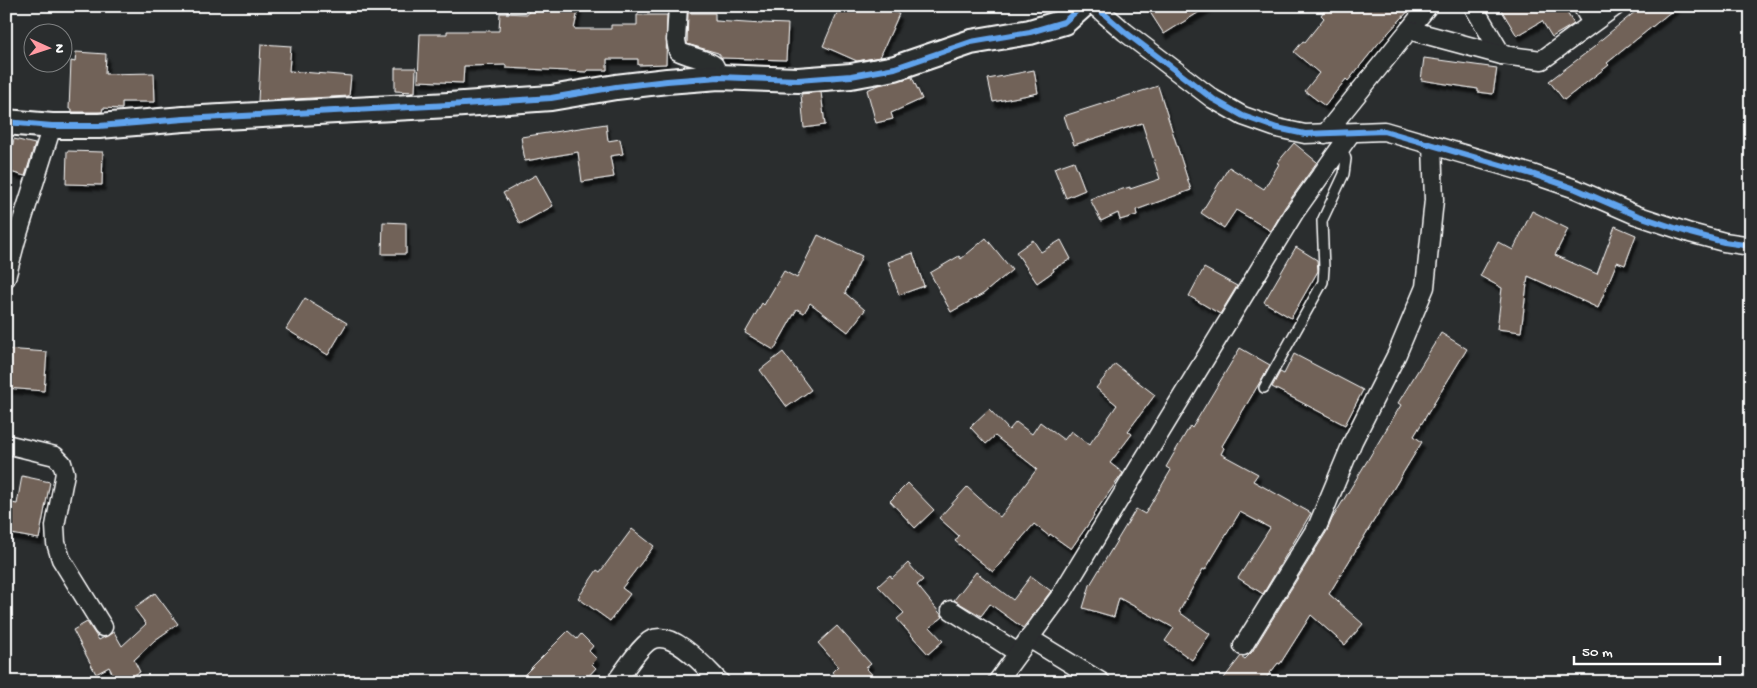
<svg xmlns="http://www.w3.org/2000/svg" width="1757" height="688" font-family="'Gochi Hand',sans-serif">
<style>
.building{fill:#716258;stroke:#fff;filter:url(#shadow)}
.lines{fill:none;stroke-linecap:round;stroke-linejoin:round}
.lane-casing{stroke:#fff;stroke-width:12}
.street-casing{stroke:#fff;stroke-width:21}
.secondary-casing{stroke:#fff;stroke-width:28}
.lane{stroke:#2a2d2e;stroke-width:9}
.street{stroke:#2a2d2e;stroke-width:18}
.secondary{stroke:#2a2d2e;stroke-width:24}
.cycleway-casing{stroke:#2a2d2e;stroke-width:9}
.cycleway{stroke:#60a3ed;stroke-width:6}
</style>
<defs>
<filter id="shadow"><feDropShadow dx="3" dy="5.5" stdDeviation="1" flood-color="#0009"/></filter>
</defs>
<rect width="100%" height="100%" fill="#2a2d2e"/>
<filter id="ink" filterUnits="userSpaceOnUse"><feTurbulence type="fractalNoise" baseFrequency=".02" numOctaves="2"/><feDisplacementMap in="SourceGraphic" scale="10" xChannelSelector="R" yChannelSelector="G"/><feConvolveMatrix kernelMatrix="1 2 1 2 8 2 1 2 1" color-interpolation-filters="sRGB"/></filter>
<g filter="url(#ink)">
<!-- building -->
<g class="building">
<polygon points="530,6 579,6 574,29 611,29 611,25 637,25 637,15 667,15 666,64 638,65 638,59 607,59 607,70 587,70 587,72 506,68 506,65 464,66 463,83 418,81 420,34 447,34 447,31 499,31 500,13 528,14"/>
<polygon points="840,6 881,6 899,14 880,57 857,61 823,46"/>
<polygon points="1146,6 1209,6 1164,34"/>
<polygon points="1328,6 1413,6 1377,45 1348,81 1346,79 1325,106 1305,91 1319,73 1294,52 1303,41 1305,42 1324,18 1321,15"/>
<polygon points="1499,6 1567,6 1564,8 1574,24 1552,37 1542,21 1517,36"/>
<polygon points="1642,6 1678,6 1607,63 1609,65 1564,100 1549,81 1598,44 1597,43"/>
<polygon points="688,13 715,13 715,21 762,24 762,23 788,24 786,60 722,58 718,53 687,44"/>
<polygon points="261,44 291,46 289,71 351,76 349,96 258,101"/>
<polygon points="76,52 106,54 105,74 154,73 155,102 122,102 122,109 103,108 102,112 72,112 72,109 69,109 71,61 75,62"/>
<polygon points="1424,58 1497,68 1493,94 1478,92 1478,89 1421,80"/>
<polygon points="395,68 416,68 415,92 395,91"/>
<polygon points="1034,70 1038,93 993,102 988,79"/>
<polygon points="912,77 922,99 891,113 893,119 876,123 867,90 879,85"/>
<polygon points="1158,86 1191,190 1136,210 1137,215 1120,220 1118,213 1101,221 1090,199 1105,193 1105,194 1130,187 1130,189 1160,179 1142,123 1074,145 1064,116"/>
<polygon points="821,92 825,125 804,128 801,94"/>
<polygon points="606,124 608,141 620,139 623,154 610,156 614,177 582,182 578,152 525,161 521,137"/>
<polygon points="14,139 35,144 25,176 6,171"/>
<polygon points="1294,143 1317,162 1285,207 1271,231 1236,210 1224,228 1201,213 1229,167 1264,189 1279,164 1277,163"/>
<polygon points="67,151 103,152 102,185 66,184"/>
<polygon points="1074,161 1085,190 1066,198 1054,168"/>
<polygon points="536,175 553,206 520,224 503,193"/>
<polygon points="1532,211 1568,229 1555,255 1597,274 1615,226 1636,235 1625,265 1617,262 1598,308 1528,276 1521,332 1497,329 1502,288 1480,276 1498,242 1513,250"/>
<polygon points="383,222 406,223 406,254 382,254"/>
<polygon points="818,235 862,256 845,293 865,310 848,332 810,303 804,313 797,309 774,350 745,333 762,303 764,305 784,271 797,278"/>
<polygon points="986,238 1012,270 983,294 951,312 930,273 959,256 961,259"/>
<polygon points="1033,240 1041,252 1061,240 1071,259 1053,269 1054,271 1037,283 1016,252"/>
<polygon points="1296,247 1317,260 1318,271 1291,318 1264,302"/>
<polygon points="913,253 924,286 899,295 888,262"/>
<polygon points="1204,268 1237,286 1220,314 1189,296"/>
<polygon points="305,298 347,323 328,355 286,329"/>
<polygon points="1441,333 1467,349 1414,436 1422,442 1329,594 1363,624 1345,645 1311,615 1280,664 1278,663 1263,682 1221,682 1241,656 1245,659 1252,652 1327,531 1332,519 1401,405 1398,403"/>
<polygon points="1240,348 1270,365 1222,446 1224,448 1221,454 1258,474 1253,481 1311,513 1263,594 1238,578 1270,528 1240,512 1205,570 1203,569 1179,612 1210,634 1192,660 1165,641 1174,628 1119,598 1114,617 1083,608 1090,585 1136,509 1145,514 1171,470 1166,467 1190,426 1192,428"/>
<polygon points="6,349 47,352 44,391 6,388"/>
<polygon points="783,352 811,390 787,407 760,370"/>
<polygon points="1294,354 1363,390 1345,425 1272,387 1280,372 1284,374"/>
<polygon points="1115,364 1155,395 1128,431 1132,434 1110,463 1123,473 1093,515 1094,516 1071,549 1050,534 1049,536 1034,524 993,572 955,541 959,536 939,518 967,487 1000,517 1037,469 995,436 986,444 970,427 989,409 1009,430 1016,422 1032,434 1040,422 1064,440 1071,431 1089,445 1117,405 1096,388"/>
<polygon points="22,476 50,482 39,539 6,533 6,502 17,504"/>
<polygon points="908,483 934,510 915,528 890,501"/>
<polygon points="632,529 654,546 622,588 630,594 610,621 578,598 597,570 600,572"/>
<polygon points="908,563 923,580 917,585 943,617 930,627 943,641 928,654 897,619 904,613 878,586 890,575 892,578"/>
<polygon points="976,572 1013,600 1031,576 1051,591 1023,628 990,604 981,616 954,600"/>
<polygon points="155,593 178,624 155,640 134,660 140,672 120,682 117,682 109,667 96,674 73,630 87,622 99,640 114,632 122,646 146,624 134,608"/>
<polygon points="837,626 871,664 866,668 879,682 841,682 832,672 838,666 818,643"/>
<polygon points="568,631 577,639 581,634 593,646 589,651 597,659 592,664 596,668 583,682 517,682"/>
</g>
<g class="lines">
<!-- lane casing -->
<g class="lane-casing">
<polyline id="lane" points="1264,388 1323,282 1324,268 1322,221 1344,174 1346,159 1342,147"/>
</g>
<!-- street casing -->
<g class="street-casing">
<g id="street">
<path d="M678 6 676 40 678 51C687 56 709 60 714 65 716 68 718 74 719 77"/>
<polyline points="1095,6 1125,32 1213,99 1243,116 1277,128 1305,134 1384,131 1532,174 1576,189 1636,215 1690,233 1724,242 1751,246"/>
<polyline points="1473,6 1502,55"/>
<polyline points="1582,6 1592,23"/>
<polyline points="1409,30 1428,6"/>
<polyline points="1325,134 1409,30 1502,55 1542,60 1616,6"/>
<polyline points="6,278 16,240 52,126"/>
<polyline points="6,444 55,456 62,463 65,473 55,526 56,543 61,559 103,627"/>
<polyline points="951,610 1018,653"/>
<polyline points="1029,638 1101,682"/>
<polyline points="1243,646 1318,525 1353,441 1397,354 1425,287 1434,200 1432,145"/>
<path d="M616 682C623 672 641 645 651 640 673 629 706 668 720 682"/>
<polyline points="997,682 1061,595 1294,213 1351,133"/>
</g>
</g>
<!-- secondary casing -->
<g class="secondary-casing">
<polyline id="secondary" points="6,122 52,126 99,126 184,119 449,105 551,98 616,87 667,81 719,77 798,80 851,76 895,68 971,42 1030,32 1064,22 1082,6"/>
</g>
<!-- lane -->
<use href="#lane" class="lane"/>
<!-- street -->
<use href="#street" class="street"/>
<!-- secondary -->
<use href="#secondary" class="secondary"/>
<!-- cycleway casing -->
<g class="cycleway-casing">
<g id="cycleway">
<polyline points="1095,6 1125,32 1213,99 1243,116 1277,128 1305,134 1384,131 1532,174 1576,189 1636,215 1690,233 1724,242 1751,246"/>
<polyline points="6,122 52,126 99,126 184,119 449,105 551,98 616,87 667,81 719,77 798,80 851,76 895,68 971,42 1030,32 1064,22 1082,6"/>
</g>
</g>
<!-- cycleway -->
<use href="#cycleway" class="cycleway"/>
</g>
</g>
<!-- margin -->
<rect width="1757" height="688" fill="none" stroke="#2a2d2e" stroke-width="25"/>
<rect x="12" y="12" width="1732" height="663" fill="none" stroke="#fff" stroke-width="2" filter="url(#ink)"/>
<!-- north arrow -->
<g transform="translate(48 48) rotate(93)"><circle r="24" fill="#2a2d2e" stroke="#7f8182"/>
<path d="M0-4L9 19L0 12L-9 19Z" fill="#ff9aa2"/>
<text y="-8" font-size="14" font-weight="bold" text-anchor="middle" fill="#ffffff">N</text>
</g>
<!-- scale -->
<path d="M1574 656v8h146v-8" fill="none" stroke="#ffffff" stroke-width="2.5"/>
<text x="1582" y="656" font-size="15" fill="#ffffff" stroke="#2a2d2e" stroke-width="4" paint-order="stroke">50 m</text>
</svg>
